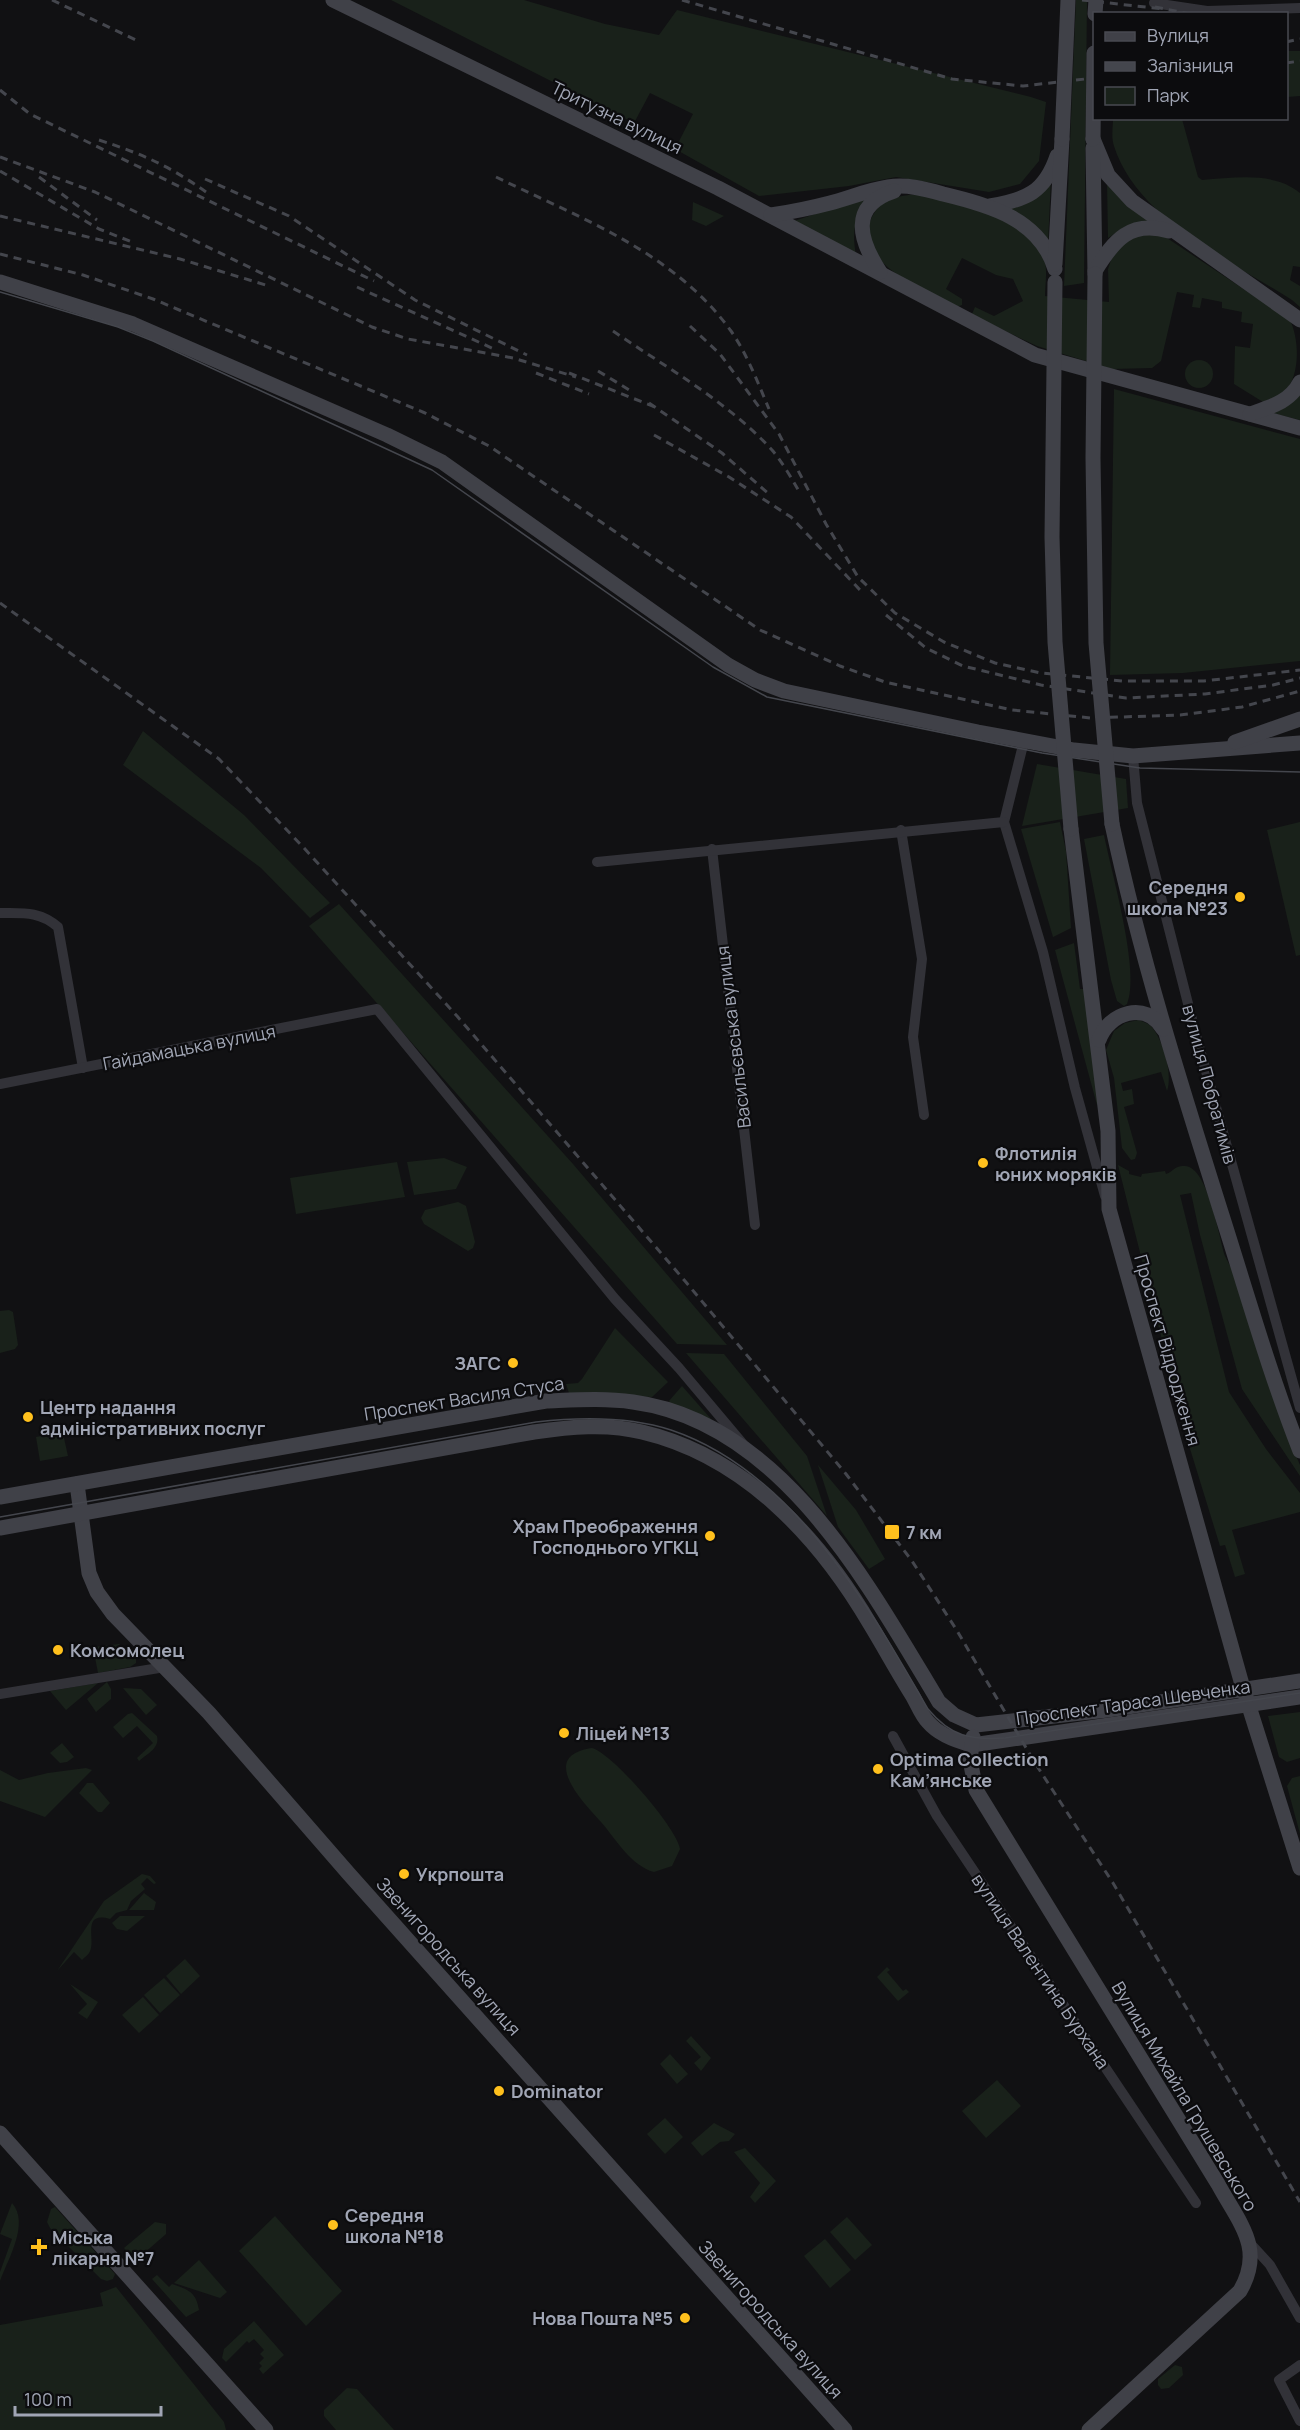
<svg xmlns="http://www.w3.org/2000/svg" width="1300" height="2430" font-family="Manrope,sans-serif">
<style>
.green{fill:#19211a}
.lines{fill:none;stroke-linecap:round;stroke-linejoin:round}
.street{stroke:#323238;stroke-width:10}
.secondary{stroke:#404148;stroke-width:15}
.tram{stroke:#44464d;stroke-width:1.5}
.rail{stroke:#44464d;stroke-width:3;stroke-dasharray:8 6;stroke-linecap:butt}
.secondary-bridge{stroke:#404148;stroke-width:15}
.poi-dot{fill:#ffc01d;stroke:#0c0c0e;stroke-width:2}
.labels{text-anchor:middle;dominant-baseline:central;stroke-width:4.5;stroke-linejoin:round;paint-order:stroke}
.street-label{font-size:18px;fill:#a1a6b5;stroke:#0c0c0e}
.poi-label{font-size:18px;font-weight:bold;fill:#a1a6b5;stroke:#0c0c0e;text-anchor:start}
</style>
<rect width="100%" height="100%" fill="#111113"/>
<!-- green -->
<g class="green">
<polygon points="391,0 524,0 605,24 659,35 677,10 1031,97 1046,102 1039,161 1020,184 989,192 896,177 849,186 759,196 675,149 693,114 650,93 634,123"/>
<polygon points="1076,0 1087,0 1084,283 1064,286"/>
<polygon points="1287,51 1300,51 1300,96 1287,97"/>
<path d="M1113 119H1182L1198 177 1202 180C1234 178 1274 171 1300 193V267L1293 266 1290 280 1300 286V307L1292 300C1232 262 1137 219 1114 146 1111 138 1113 127 1113 119Z"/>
<polygon points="1051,179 1048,243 1003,208"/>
<polygon points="1107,182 1150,221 1120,230 1108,238"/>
<path d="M875 194C856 219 851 224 856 255L794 221Z"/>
<path d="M917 194C957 203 1028 216 1044 259 1048 269 1045 285 1045 296L1109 302 1108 269 1114 251 1135 235 1161 234 1290 320C1300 341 1300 377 1284 393 1278 397 1270 399 1263 402L1234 384 1235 346 1250 348 1253 324 1241 322 1242 312 1222 308V302L1202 298 1200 308 1192 307 1194 295 1177 292 1161 361 1152 368 1112 369 1037 346 975 317 972 314 975 307 994 316 1023 301 1013 279 996 275 962 258 946 289 962 299V305L957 307C927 291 846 260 873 215 883 198 899 196 917 194Z"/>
<polygon points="693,202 724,216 706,226 692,220"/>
<circle cx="1199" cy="374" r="14"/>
<polygon points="1114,389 1300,439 1300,661 1183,673 1110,675"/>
<polygon points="1300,392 1300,420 1272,413"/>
<polygon points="143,731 244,815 330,903 310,918 261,868 123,765"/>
<polygon points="1037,764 1126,779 1128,808 1022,826"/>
<polygon points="1060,822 1066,851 1071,928 1053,937 1021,829"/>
<polygon points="1300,822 1300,955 1296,956 1267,830"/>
<path d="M1104 835C1111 871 1141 973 1127 1004L1124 1006 1117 1001 1111 980 1084 839Z"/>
<polygon points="339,904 573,1164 727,1345 677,1344 309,926"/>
<polygon points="1074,943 1080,989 1085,989 1099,1103 1097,1105 1055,950"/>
<path d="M1138 1020C1144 1022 1151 1024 1154 1030 1164 1044 1173 1076 1167 1091L1161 1072 1121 1083 1123 1091 1132 1089 1134 1104 1124 1107 1137 1153 1135 1159 1131 1160 1122 1148 1114 1078 1106 1050 1114 1031 1125 1023Z"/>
<polygon points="444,1158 467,1167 456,1189 414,1195 407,1162"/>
<polygon points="397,1162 405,1197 296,1214 290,1178"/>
<path d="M1118 1165 1129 1171V1174L1141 1177 1142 1174 1165 1171 1166 1174C1174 1171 1175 1165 1185 1166 1208 1167 1219 1237 1225 1256 1228 1263 1233 1270 1237 1276L1285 1430 1300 1465V1476L1242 1389 1200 1235 1191 1193 1180 1195 1229 1392 1266 1449 1300 1493V1512L1232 1530 1245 1574 1235 1577 1225 1545 1220 1546 1187 1439Z"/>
<polygon points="458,1202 466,1206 475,1242 473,1248 468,1251 424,1224 421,1218 425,1210"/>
<polygon points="9,1310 13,1312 18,1345 15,1349 0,1353 0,1311"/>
<polygon points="615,1328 668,1382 652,1397 569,1393 566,1384 578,1383 582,1379"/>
<polygon points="686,1353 724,1354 807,1456 827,1516"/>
<polygon points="682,1386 711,1419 712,1422 672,1406 669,1401"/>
<polygon points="57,1433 64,1438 68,1456 40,1461 36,1437"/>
<polygon points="818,1465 856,1510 885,1559 869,1569 838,1527"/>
<polygon points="119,1644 136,1658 136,1663 130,1667 98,1673 93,1647"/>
<polygon points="107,1682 111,1689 111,1699 96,1712 87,1699"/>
<polygon points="98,1683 66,1710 50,1691"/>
<polygon points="123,1688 141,1689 157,1705 146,1715"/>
<polygon points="1300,1712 1300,1758 1287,1762 1279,1757 1268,1716"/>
<path d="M132 1713 157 1736C160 1748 147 1754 139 1761L137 1758 153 1743 137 1726 123 1738 113 1727 128 1714Z"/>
<polygon points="62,1743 74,1757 67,1762 60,1763 50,1753"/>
<path d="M592 1748C612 1753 677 1828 680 1849L672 1866 654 1872C631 1866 616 1839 601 1822 584 1803 537 1756 592 1748Z"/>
<polygon points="86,1768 92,1770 45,1817 0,1801 0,1770 19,1780 48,1773"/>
<polygon points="1300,1776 1300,1834 1287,1786 1292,1778"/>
<polygon points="87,1783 93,1783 110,1803 102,1812 98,1812 79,1793"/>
<path d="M142 1874 150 1876 156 1883 154 1884 147 1878 141 1884 145 1889 131 1901 127 1910 116 1913 110 1919C83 1911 94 1936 91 1948 90 1954 86 1956 82 1960L74 1952 57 1971 104 1901Z"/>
<polygon points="144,1893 156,1902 154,1910 129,1910"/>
<polygon points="120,1916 145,1916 127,1931 117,1929 112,1923"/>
<polygon points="185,1959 200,1976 181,1994 166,1976"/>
<polygon points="887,1967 890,1970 887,1972 903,1991 906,1989 909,1992 898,2001 877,1977"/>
<polygon points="164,1978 180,1995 160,2013 144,1995"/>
<polygon points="70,1984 98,2002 87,2019 78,2013 87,2004"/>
<polygon points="143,1997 159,2015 139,2033 122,2015"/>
<polygon points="691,2036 711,2058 701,2071 694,2063 701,2057 686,2041"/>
<polygon points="670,2054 688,2074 677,2084 660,2064"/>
<polygon points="997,2080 1021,2106 986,2138 962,2111"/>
<polygon points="665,2118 683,2137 665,2154 647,2134"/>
<polygon points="714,2123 735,2134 729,2141 720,2142 702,2156 691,2143"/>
<polygon points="745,2148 776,2181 755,2203 750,2197 760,2183 734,2152"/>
<path d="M12 2203C30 2223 8 2259 0 2281V2272L12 2239 0 2234Z"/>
<polygon points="55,2207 115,2274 113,2279 107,2281 101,2279 50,2228 47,2222 51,2209"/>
<polygon points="275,2216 342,2291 306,2326 239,2251"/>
<polygon points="847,2217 872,2245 855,2260 830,2232"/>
<polygon points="155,2222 166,2224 166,2234 135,2261 124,2248"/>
<polygon points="825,2239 851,2270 830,2288 804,2256"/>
<polygon points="199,2260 227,2292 220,2298 174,2283"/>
<path d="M157 2275 169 2287 172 2284C189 2290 196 2292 199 2310L186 2317 152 2279Z"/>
<polygon points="116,2287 224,2422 226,2430 0,2430 0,2325 103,2306 100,2293"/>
<polygon points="254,2321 284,2355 263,2374 259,2369 262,2366 259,2363 264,2358 260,2354 264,2350 254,2339 249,2343 247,2341 226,2362 222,2358 224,2349"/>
<polygon points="1175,2365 1182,2367 1183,2375 1169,2388 1161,2389 1158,2385 1158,2379"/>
<polygon points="347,2388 357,2389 394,2430 336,2430 324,2416 324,2410"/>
</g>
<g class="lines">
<!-- street -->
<g class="street">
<polyline points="1154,3 1207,11 1300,8"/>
<polyline points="1024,741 1004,822 1043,952 1075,1088 1105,1196"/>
<polyline points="1133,756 1137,803 1197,1039 1300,1408"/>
<polyline points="901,830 922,959 913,1037 924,1115"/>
<polyline points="712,849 755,1225"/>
<polyline points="597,862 1004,822"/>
<path d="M0 913C23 913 40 911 58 927L83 1068"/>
<polyline points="0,1084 377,1009 615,1299 679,1368 743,1444"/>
<polyline points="0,1694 165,1667"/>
<polyline points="893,1736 937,1816 1196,2203"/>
<polyline points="1249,2242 1270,2265 1300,2318"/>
<polyline points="1300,2365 1279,2380 1300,2421"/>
</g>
<!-- secondary -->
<g class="secondary">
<polyline points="333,0 718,188 1035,355 1300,428"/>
<polyline points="1093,139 1108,175 1132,201 1300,320"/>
<polyline points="1093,148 1095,274"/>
<path d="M990 206C1026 200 1045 192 1057 156"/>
<path d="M771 215C791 212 811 208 830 203 849 198 868 190 888 187 907 184 925 189 943 194 989 205 1040 219 1055 269"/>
<polyline points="1055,264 1062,139"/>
<path d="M1095 271C1114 240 1130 220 1169 231"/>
<path d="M880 272C860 241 848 206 894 191"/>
<polyline points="0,282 133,324 387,435 442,462 728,665 755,680 784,691 978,732 1074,750 1133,756 1300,743"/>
<path d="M1250 414C1270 407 1290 402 1300 382"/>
<polyline points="1235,742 1300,719"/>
<path d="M1112 824C1140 955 1180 1082 1220 1209 1246 1290 1269 1372 1300 1451"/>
<polyline points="1071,829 1108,1131 1109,1209 1241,1681 1300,1868"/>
<path d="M1099 1040C1108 1013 1146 1000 1163 1029"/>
<polyline points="77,1484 89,1573 97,1592 113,1614 209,1713 349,1874 845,2430"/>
<path d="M0 1497 546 1401C575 1400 604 1398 633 1402 782 1422 869 1586 939 1702L954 1715 976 1725"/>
<path d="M0 1528 534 1432C569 1427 607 1423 642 1432 744 1456 819 1537 870 1624 884 1647 897 1671 912 1695 917 1703 921 1715 928 1722 939 1735 956 1741 972 1745L1300 1697"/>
<polyline points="976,1725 1107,1710 1300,1681"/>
<path d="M973 1737 970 1760 976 1790 1218 2184C1239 2223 1265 2248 1240 2291L1089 2430"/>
<polyline points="0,2133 266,2430"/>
</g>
<!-- tram -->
<g class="tram">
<polyline points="0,292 118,327 153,341 432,470 713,667 767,697 1042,753 1140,768 1300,772"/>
<path d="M0 1517 536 1422C580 1417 628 1416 671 1430 793 1471 868 1605 928 1709 951 1737 971 1740 1005 1738L1300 1693"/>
</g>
<!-- rail -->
<g class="rail">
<polyline points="52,0 138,41"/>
<polyline points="682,0 952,79 1023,86 1094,78"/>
<polyline points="1082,0 1163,9"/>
<polyline points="1155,7 1190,14"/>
<polyline points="1286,42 1300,39"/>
<polyline points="1286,63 1300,61"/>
<polyline points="0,90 30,114 374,281"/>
<path d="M99 140C142 154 168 165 206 192"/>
<polyline points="0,157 95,192 372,327 408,339 513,358 576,377"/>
<polyline points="0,171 99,229 132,242"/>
<polyline points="39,177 97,220"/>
<path d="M496 177C580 218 674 252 731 331 747 354 758 383 769 409"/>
<polyline points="205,179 289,216 415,300 527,355"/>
<polyline points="0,216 180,259 269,286"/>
<polyline points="0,254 83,275 153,299 425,413 489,446 760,630 840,666 885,682 1012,710 1091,718 1180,715 1242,707 1300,691"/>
<polyline points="357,287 494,349"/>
<polyline points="690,326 720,354 779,434 826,524 858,577 895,613 944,642 995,663 1041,673 1122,681 1204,681 1300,670"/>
<path d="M613 331C667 368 728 402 772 450 783 463 792 479 800 493"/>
<polyline points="598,371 631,391"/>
<polyline points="536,373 589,394"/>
<polyline points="569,373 655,407"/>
<polyline points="649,403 722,453 770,495"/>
<polyline points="654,435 729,477 791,517 860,590"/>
<polyline points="0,603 219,759 304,848 457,1016 685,1281 846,1474 912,1561 956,1629 1035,1763 1113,1883 1300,2202"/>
<polyline points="886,615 926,648 963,666 1041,685 1126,698 1205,694 1273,685 1300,678"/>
</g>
<!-- secondary-bridge -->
<g class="secondary-bridge">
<polyline points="1095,14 1096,0"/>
<polyline points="1062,139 1068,0"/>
<polyline points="1093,139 1094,53"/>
<polyline points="1095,274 1093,458 1096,643 1112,824"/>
<polyline points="1055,282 1052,537 1055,642 1071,829"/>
</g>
</g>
<!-- markers -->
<g class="poi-dot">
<circle cx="1240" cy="897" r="6"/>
<circle cx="983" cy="1163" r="6"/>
<circle cx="513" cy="1363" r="6"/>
<circle cx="28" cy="1417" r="6"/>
<rect x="884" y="1524" width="16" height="16" rx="3"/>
<circle cx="710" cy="1536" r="6"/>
<circle cx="58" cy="1650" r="6"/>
<circle cx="564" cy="1733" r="6"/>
<circle cx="878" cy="1769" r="6"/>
<circle cx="404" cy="1874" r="6"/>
<circle cx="499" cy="2091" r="6"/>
<circle cx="333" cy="2225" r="6"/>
<path d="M36 2238h6v6h6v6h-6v6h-6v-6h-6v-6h6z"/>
<circle cx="685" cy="2318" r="6"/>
</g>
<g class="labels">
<!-- street labels -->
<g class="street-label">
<text transform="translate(617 117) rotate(26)">Тритузна вулиця</text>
<text transform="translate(733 1037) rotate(-97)">Васильєвська вулиця</text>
<text transform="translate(189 1047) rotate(-11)">Гайдамацька вулиця</text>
<text transform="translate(1210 1084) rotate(75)">вулиця Побратимів</text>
<text transform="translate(1168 1350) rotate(74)">Проспект Відродження</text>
<text transform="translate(464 1398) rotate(-9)">Проспект Василя Стуса</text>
<text transform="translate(1133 1702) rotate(-8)">Проспект Тараса Шевченка</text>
<text transform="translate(449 1956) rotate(48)">Звенигородська вулиця</text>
<text transform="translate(1041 1971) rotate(56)">вулиця Валентина Бурхана</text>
<text transform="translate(1185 2096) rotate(59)">Вулиця Михайла Грушевського</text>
<text transform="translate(771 2319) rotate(48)">Звенигородська вулиця</text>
</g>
<!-- poi labels -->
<g class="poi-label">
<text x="1228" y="887" text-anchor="end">Середня<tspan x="1228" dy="21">школа №23</tspan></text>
<text x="995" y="1153">Флотилія<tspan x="995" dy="21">юних моряків</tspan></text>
<text x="501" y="1363" text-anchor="end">ЗАГС</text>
<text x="40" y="1407">Центр надання<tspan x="40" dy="21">адміністративних послуг</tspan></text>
<text x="698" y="1526" text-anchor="end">Храм Преображення<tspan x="698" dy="21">Господнього УГКЦ</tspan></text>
<text x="906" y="1532">7 км</text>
<text x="70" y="1650">Комсомолец</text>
<text x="576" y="1733">Ліцей №13</text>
<text x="890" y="1759">Optima Collection<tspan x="890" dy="21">Кам’янське</tspan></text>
<text x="416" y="1874">Укрпошта</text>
<text x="511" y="2091">Dominator</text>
<text x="345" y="2215">Середня<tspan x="345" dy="21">школа №18</tspan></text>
<text x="52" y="2237">Міська<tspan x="52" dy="21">лікарня №7</tspan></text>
<text x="673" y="2318" text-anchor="end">Нова Пошта №5</text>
</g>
</g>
<!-- legend -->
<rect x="1093" y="12" width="195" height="108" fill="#0c0c0e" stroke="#484a51" stroke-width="1.5"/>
<rect x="1105" y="32" width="30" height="9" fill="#404148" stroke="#484a51" stroke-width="1.5"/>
<text x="1147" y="42" font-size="18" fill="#a1a6b5">Вулиця</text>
<rect x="1105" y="62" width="30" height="9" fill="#44464d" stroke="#484a51" stroke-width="1.5"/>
<text x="1147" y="72" font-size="18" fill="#a1a6b5">Залізниця</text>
<rect x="1105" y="87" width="30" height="18" fill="#19211a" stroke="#484a51" stroke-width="1.5"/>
<text x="1147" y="102" font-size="18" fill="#a1a6b5">Парк</text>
<!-- scale -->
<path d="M15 2406v9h146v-9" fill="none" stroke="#a1a6b5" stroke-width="3"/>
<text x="24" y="2406" font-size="18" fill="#a1a6b5" stroke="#0c0c0e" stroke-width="4.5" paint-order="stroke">100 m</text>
</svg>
